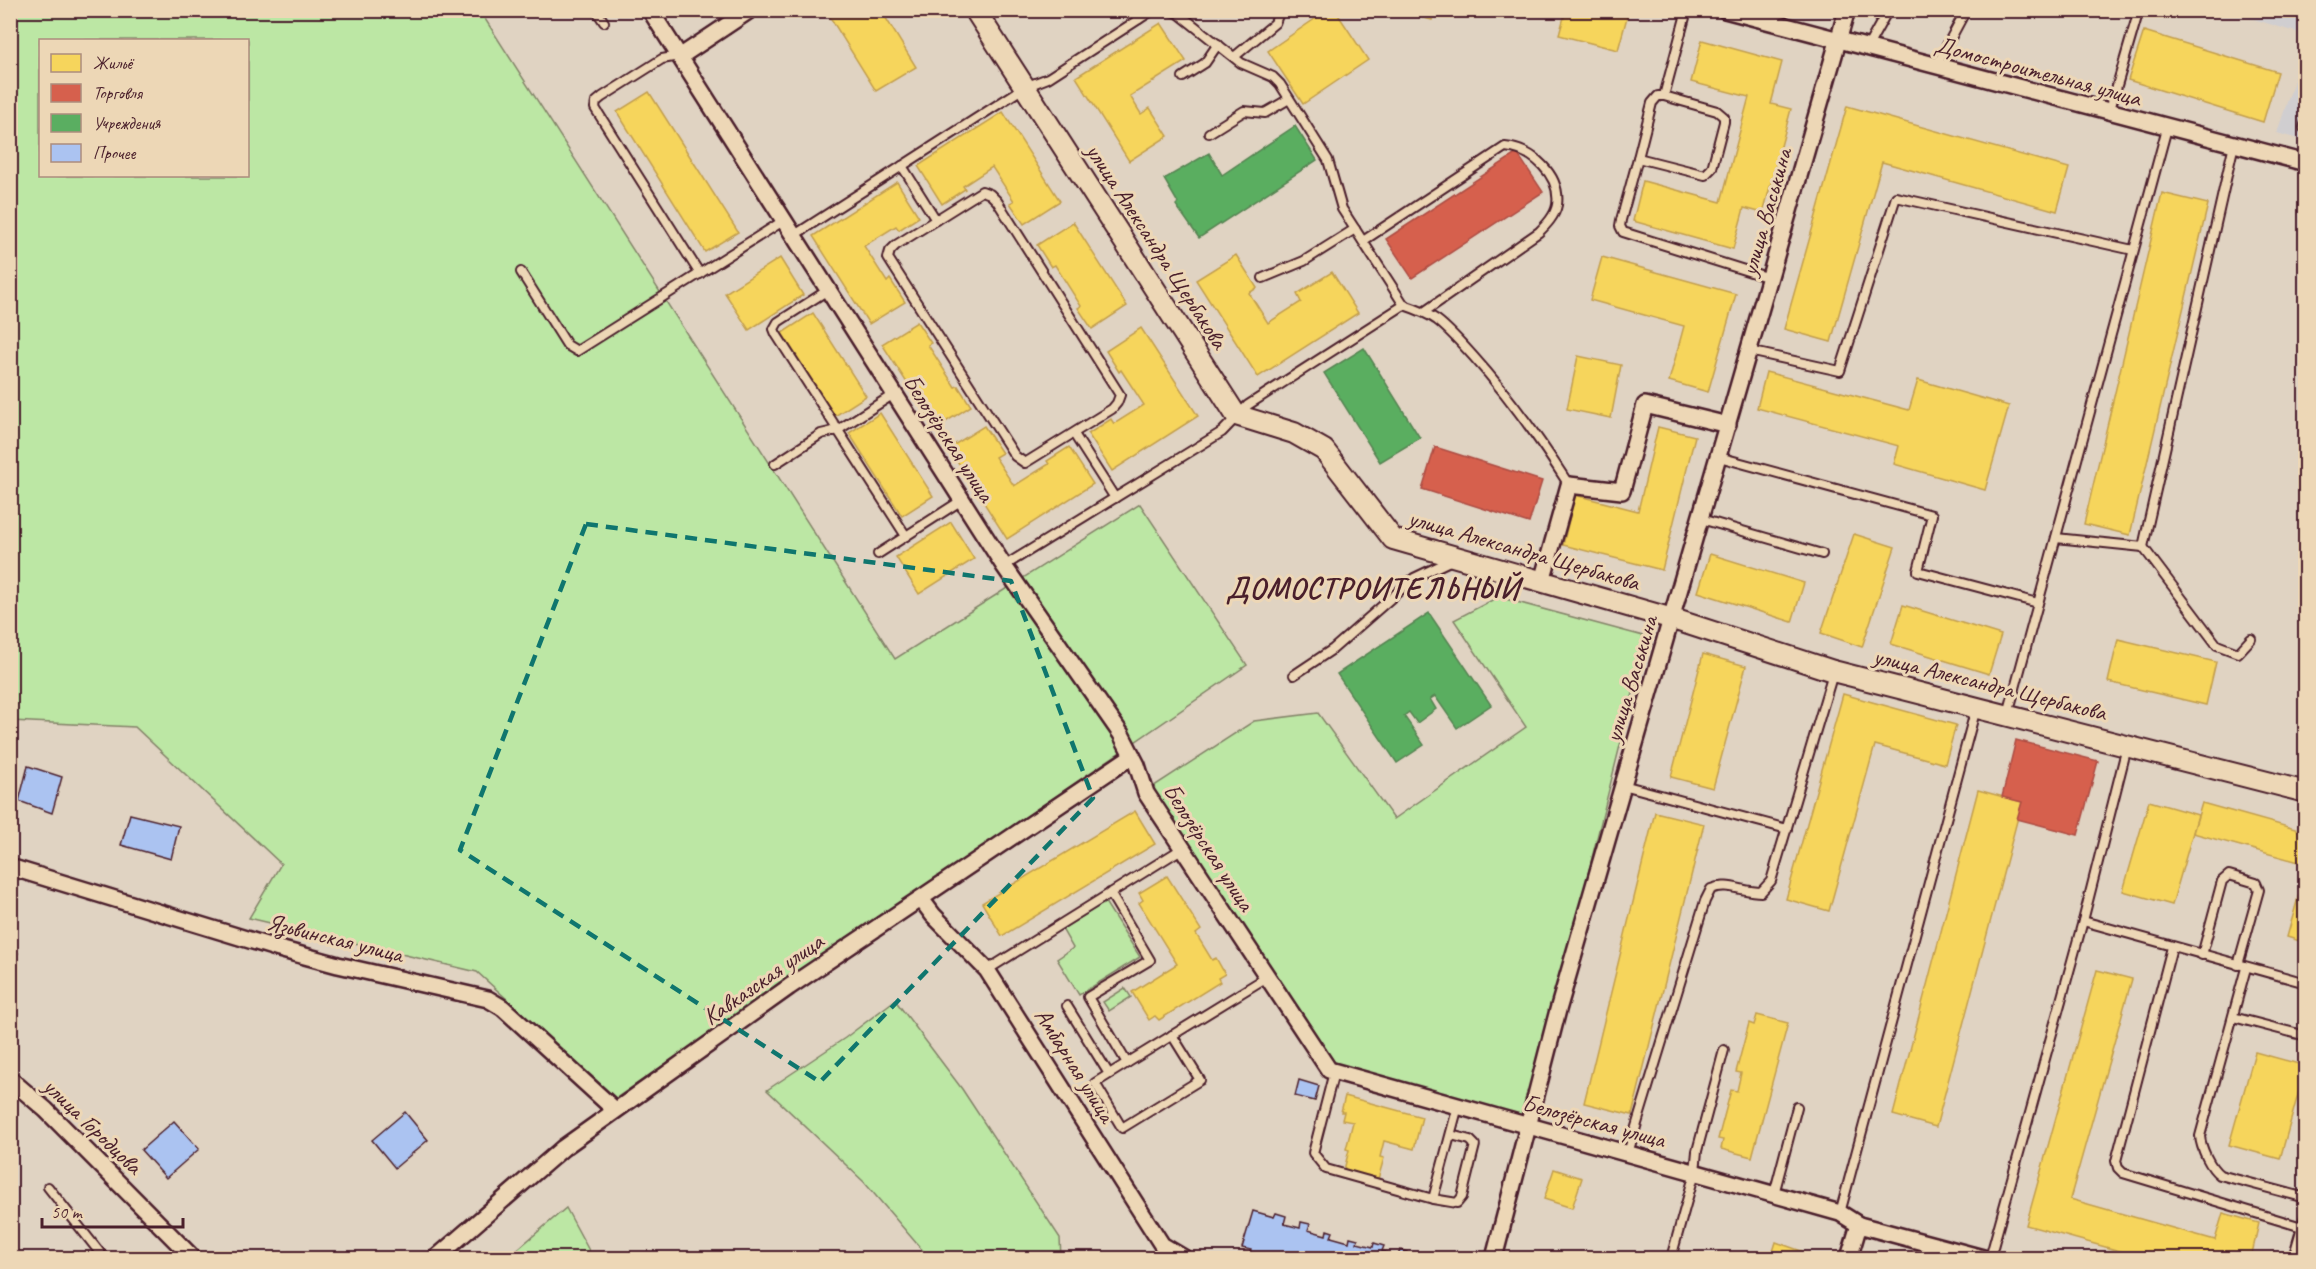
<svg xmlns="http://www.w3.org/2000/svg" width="2316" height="1269" font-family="Caveat,sans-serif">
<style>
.built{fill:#d0ced0}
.green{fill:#bce7a4;stroke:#838368;stroke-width:1.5;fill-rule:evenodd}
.homes{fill:#f6d55c;stroke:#c29e4d;stroke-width:1.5}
.shops{fill:#d6604d;stroke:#ac4c43;stroke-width:1.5}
.public{fill:#5aae61;stroke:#558351;stroke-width:1.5}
.building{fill:#abc3f1;stroke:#4a1f2b;stroke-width:1.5}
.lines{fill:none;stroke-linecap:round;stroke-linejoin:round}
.service-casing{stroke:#4a1f2b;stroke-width:12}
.minor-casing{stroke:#4a1f2b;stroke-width:20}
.tertiary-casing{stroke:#4a1f2b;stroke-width:24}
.service{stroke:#edd7b6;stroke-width:8}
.minor{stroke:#edd7b6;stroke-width:15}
.tertiary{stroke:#edd7b6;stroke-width:20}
.marked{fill:none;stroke:#0f766e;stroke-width:4.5;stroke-dasharray:12 8;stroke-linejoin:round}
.labels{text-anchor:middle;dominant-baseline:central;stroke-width:6;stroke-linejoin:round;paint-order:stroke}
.street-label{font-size:24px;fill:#4a1f2b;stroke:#edd7b6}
.district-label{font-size:30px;font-weight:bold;letter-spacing:1.5px;fill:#4a1f2b;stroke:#edd7b6}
</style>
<rect width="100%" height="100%" fill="#e0d3c2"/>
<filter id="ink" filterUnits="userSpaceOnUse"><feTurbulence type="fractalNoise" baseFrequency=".0167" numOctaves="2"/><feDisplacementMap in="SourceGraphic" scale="12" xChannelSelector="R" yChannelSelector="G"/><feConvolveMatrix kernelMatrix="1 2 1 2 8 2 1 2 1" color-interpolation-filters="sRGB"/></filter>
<g filter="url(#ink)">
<!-- built -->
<g class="built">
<polygon points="2228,11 2305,11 2305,35"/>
<polygon points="2305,47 2305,141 2277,133"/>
</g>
<!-- green -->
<g class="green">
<path d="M10 11H480L895 659 1140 504 1247 665 616 1098 477 972 249 918 281 864 135 727 11 721ZM40 40H248V176H40Z"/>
<polygon points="1498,597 1647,637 1526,1123 1338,1071 1148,790 1254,721 1318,713 1394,819 1526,727 1454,620"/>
<polygon points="1105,902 1140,957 1079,995 1057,959 1073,948 1062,929"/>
<polygon points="1125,988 1131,997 1109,1011 1103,1002"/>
<polygon points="895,1000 962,1089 1060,1238 1061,1258 929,1258 864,1182 767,1090 845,1038"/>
<polygon points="566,1208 593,1258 506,1258 507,1258"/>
</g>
<!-- homes -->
<g class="homes">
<polygon points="833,10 881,10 916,67 876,91 828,14"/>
<polygon points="1328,10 1335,10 1368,60 1303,104 1268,51"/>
<polygon points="1395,10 1434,10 1432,20"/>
<polygon points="1566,10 1629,10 1618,50 1559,35"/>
<polygon points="1161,23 1186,61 1130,96 1141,114 1150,108 1168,136 1129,161 1076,77"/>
<polygon points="2144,31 2278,72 2263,122 2128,80"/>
<polygon points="1702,40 1782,62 1771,104 1791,109 1763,213 1744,208 1733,249 1633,221 1643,181 1721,202 1749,97 1691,82"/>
<polygon points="649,92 738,232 705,252 617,112"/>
<polygon points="1847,106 2069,168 2057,211 1882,162 1831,342 1784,329"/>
<polygon points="1003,112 1060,201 1024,224 1010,203 1014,201 992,167 963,186 965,189 942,204 918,166"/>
<polygon points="897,182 919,217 899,230 896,226 864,246 887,282 890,279 905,302 869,324 813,236"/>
<polygon points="2162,193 2208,204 2130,535 2084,524"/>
<polygon points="2306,215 2306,235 2300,234"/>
<polygon points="1073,222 1127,306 1092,329 1078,308 1081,306 1055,265 1051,267 1037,245"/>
<polygon points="1236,255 1257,288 1249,293 1268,323 1301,302 1297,294 1332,272 1358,313 1258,377 1196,280"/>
<polygon points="1602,257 1736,294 1708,392 1669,381 1684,326 1590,300"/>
<polygon points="780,258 803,295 749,330 725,293"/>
<polygon points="813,313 866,396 835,416 782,333"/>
<polygon points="917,322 931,343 928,345 955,387 958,386 971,406 936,428 882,344"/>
<polygon points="1141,328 1198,416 1112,471 1088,434 1111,419 1114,424 1144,405 1121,370 1119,372 1106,351"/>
<polygon points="1578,356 1621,365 1611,418 1567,409"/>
<polygon points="1766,372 1909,410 1918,380 2009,406 1985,490 1894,464 1899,446 1757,408"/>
<polygon points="880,413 933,496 902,516 849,433"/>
<polygon points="984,426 1002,453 995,457 1014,486 1049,464 1047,461 1069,447 1093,484 1007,539 949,448"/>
<polygon points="1658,427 1695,436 1662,570 1563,545 1575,495 1638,511"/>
<polygon points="951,522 974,559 919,594 896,557"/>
<polygon points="1854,534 1895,547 1862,647 1821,633"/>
<polygon points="1710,554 1804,583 1792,622 1698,592"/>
<polygon points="1903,605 2001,635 1989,674 1891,644"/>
<polygon points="2118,639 2216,662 2206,705 2108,682"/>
<polygon points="1703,654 1746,666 1713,788 1671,777"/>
<polygon points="1843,694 1956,725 1945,764 1875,745 1829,911 1786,899"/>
<polygon points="1978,790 2022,802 1936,1127 1893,1115"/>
<polygon points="2149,801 2198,815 2172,905 2123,891"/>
<polygon points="2202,803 2306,832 2306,864 2193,833"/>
<polygon points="1135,811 1155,844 1002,936 982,903"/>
<polygon points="1655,812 1704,824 1632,1115 1584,1103"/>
<polygon points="2306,869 2306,943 2287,937"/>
<polygon points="1167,876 1201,930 1196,934 1212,960 1216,958 1225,974 1218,978 1220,982 1159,1020 1155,1016 1149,1020 1132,992 1177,964 1139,903 1143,900 1139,893"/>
<polygon points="2097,970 2132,979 2070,1199 2215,1240 2223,1213 2259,1223 2251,1258 2145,1258 2026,1225"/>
<polygon points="1757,1015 1788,1023 1752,1157 1721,1149 1723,1140 1718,1139 1731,1090 1737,1091 1741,1073 1736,1072 1749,1023 1754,1025"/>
<polygon points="2255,1052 2306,1066 2280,1159 2229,1145"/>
<polygon points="1345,1096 1422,1117 1414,1149 1384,1141 1380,1157 1384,1158 1378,1179 1344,1170 1349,1150 1346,1149 1353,1122 1342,1120 1344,1112 1341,1112"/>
<polygon points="1554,1169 1582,1178 1572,1208 1544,1199"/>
<polygon points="1776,1242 1804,1252 1802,1258 1771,1258"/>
</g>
<!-- shops -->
<g class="shops">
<polygon points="1517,153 1543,192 1412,278 1386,239"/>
<polygon points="1435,447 1542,481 1529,523 1422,489"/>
<polygon points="2016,740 2098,761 2078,835 2017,819 2022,802 2002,797"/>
</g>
<!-- public -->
<g class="public">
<polygon points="1295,126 1317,160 1199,238 1176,205 1178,203 1164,179 1209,153 1222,175"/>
<polygon points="1364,348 1420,438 1380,462 1324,373"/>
<polygon points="1429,613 1491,705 1457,728 1435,696 1430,699 1436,709 1417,723 1409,712 1404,716 1424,745 1397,763 1337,674"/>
</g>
<!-- building -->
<g class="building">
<polygon points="28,766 62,777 52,813 19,801"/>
<polygon points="130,814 179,826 171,859 121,845"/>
<polygon points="10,943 18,953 10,959"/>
<polygon points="1299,1080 1319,1086 1315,1101 1295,1096"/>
<polygon points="405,1112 428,1140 395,1168 372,1140"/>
<polygon points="174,1121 199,1149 166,1178 141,1150"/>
<polygon points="1253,1211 1274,1217 1276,1213 1286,1216 1284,1224 1300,1228 1301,1222 1310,1224 1308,1230 1326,1235 1327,1230 1333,1232 1331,1237 1349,1242 1350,1237 1358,1239 1357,1243 1373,1247 1374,1243 1384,1246 1382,1251 1398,1256 1400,1250 1407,1252 1405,1258 1249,1257 1251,1250 1242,1248"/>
</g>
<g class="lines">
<!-- service casing -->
<g class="service-casing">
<g id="service">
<polyline points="596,10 604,22"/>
<polyline points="1134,10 1139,19"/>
<polyline points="1867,48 1888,10"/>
<polyline points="679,56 662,59 602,97 596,102 595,108 700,274"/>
<polyline points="1234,57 1275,23 1280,10"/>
<polyline points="1936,66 1966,10"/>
<polyline points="1183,77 1205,63 1218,44"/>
<polyline points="1664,96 1717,111 1724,117 1724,122 1712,168 1705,175 1638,158 1652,103 1658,96 1664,96 1687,10"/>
<polyline points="2109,113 2139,10"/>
<polyline points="2304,128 2306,122"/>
<polyline points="1209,133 1244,111 1265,113 1289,99"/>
<polyline points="1638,158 1621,220 1620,226 1623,232 1770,278"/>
<polyline points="902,166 936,220"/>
<polygon points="982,191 990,194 997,201 1120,395 1117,403 1112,409 1025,463 1015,456 888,258 890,251 896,245"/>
<polyline points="793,236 1025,87 1048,78 1150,12 1158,10"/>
<path d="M1363 241 1505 147C1532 149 1561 175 1557 205 1555 216 1546 225 1539 232L1424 312"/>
<polyline points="521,272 567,345 577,351 783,221"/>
<polyline points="1263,278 1304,261 1355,229"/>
<polyline points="828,290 778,322 774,329 776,334 906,536 962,500"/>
<path d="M1404 305C1416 309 1427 313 1437 320 1450 330 1462 344 1473 356 1510 397 1539 438 1569 485"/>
<polyline points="1749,351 1840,371 1896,197 2133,250"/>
<polyline points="1074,434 1115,498"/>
<polyline points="1719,457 1932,515 1918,571 2038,603"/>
<polyline points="775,464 821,434 838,430 894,394"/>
<polyline points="1701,519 1822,554"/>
<polyline points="2056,538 2143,547 2234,144"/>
<polyline points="2143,547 2217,645 2238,653 2251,639"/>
<polyline points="878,554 906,536"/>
<polyline points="1004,566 1222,432 1248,405 1404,305 1342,209 1328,160 1280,84 1273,77 1241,63 1178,13 1167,10"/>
<polyline points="1294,675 1333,649 1414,578 1454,559"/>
<polyline points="2008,714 2167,128"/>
<polyline points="1623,785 1787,829"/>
<polyline points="1110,893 1150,960 1088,997 1127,1063 1267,977"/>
<polyline points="2083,921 2306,983"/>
<polyline points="2172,947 2116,1161 2118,1168 2123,1173 2302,1227"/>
<polyline points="2202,955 2222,881 2229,875 2256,883 2259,890 2238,965"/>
<path d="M2246 968 2200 1136C2201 1148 2210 1168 2220 1175L2306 1198"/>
<polyline points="987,970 1183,848"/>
<polyline points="1067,1006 1109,1074"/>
<polyline points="2233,1017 2306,1036"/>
<polyline points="1127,1063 1095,1083 1122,1128 1200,1080 1172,1035"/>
<polyline points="1334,1072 1313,1153 1326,1169 1433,1199 1458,1106"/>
<path d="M1628 1153 1705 901 1711 889C1727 882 1743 892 1761 892L1771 881 1833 673"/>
<polyline points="48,1187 104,1258"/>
<polyline points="1774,1194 1797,1107"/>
<polyline points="1433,1199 1457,1203 1462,1197 1475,1145 1470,1140 1451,1135"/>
<polyline points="1840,1213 1976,708"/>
<polyline points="1671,1258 1695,1172 1697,1151 1724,1050"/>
<polyline points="1990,1258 2083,921 2127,747"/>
<polyline points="2293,1258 2306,1213"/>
</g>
</g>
<!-- minor casing -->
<g class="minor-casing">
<g id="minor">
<polyline points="650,10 1004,566 1121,734 1137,765 1146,793 1329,1070 1840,1213 1859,1225 1983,1258"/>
<polyline points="1725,10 2306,163"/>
<polyline points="681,56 750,10"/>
<polyline points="1542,581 1569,485 1622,491 1645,405 1728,425"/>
<polyline points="10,867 279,949 338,965 488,999 503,1008 615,1110"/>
<polyline points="921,899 933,915 987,970 1162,1245 1184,1258"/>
<polyline points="10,1079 46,1110 193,1258"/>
<polyline points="436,1258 563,1148 789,987 1132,756"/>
<polyline points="1494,1258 1558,1010 1847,10"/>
<polyline points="1849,1258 1859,1225"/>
</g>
</g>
<!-- tertiary casing -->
<g class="tertiary-casing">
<polyline id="tertiary" points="975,10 1236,415 1294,433 1324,450 1393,539 1673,619 1833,671 2306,792"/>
</g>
<!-- service -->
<use href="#service" class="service"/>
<!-- minor -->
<use href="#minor" class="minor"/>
<!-- tertiary -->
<use href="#tertiary" class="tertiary"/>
</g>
</g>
<!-- marked area -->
<path class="marked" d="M586 524 1011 581 1093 798 820 1082 460 850Z"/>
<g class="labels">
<!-- street labels -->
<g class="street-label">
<text transform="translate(2038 71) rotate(15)">Домостроительная улица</text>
<text transform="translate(1766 212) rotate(-74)">улица Васькина</text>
<text transform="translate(1157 246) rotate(57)">улица Александра Щербакова</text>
<text transform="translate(949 438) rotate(57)">Белозёрская улица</text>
<text transform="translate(1524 550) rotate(16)">улица Александра Щербакова</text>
<text transform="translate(1631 679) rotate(-73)">улица Васькина</text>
<text transform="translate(1990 684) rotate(14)">улица Александра Щербакова</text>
<text transform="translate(1209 847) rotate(57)">Белозёрская улица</text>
<text transform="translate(335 938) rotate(14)">Язьвинская улица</text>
<text transform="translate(763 979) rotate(-35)">Кавказская улица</text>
<text transform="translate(1075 1065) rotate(58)">Амбарная улица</text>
<text transform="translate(1594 1121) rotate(15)">Белозёрская улица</text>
<text transform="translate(93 1126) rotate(44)">улица Городцова</text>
</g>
<!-- district labels -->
<g class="district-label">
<text x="1373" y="588">ДОМОСТРОИТЕЛЬНЫЙ</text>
</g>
</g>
<!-- margin -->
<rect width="2316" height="1269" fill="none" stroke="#edd7b6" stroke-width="36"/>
<rect x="18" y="18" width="2280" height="1233" fill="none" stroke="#4a1f2b" stroke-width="2" filter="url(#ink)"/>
<!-- legend -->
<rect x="39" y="39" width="210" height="138" fill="#edd7b6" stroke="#ac8d7e" stroke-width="1.5"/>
<rect x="51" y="54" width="30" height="18" fill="#f6d55c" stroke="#ac8d7e" stroke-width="1.5"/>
<text x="93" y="69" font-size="18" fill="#4a1f2b">Жильё</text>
<rect x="51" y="84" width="30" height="18" fill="#d6604d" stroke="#ac8d7e" stroke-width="1.5"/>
<text x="93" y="99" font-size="18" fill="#4a1f2b">Торговля</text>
<rect x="51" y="114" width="30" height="18" fill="#5aae61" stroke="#ac8d7e" stroke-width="1.5"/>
<text x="93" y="129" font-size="18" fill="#4a1f2b">Учреждения</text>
<rect x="51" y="144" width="30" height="18" fill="#abc3f1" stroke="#ac8d7e" stroke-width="1.5"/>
<text x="93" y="159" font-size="18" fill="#4a1f2b">Прочее</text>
<!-- scale -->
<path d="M42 1218v9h141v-9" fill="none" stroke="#4a1f2b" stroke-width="3"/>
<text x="51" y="1218" font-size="18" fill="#4a1f2b" stroke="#edd7b6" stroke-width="4.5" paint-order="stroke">50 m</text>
</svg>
